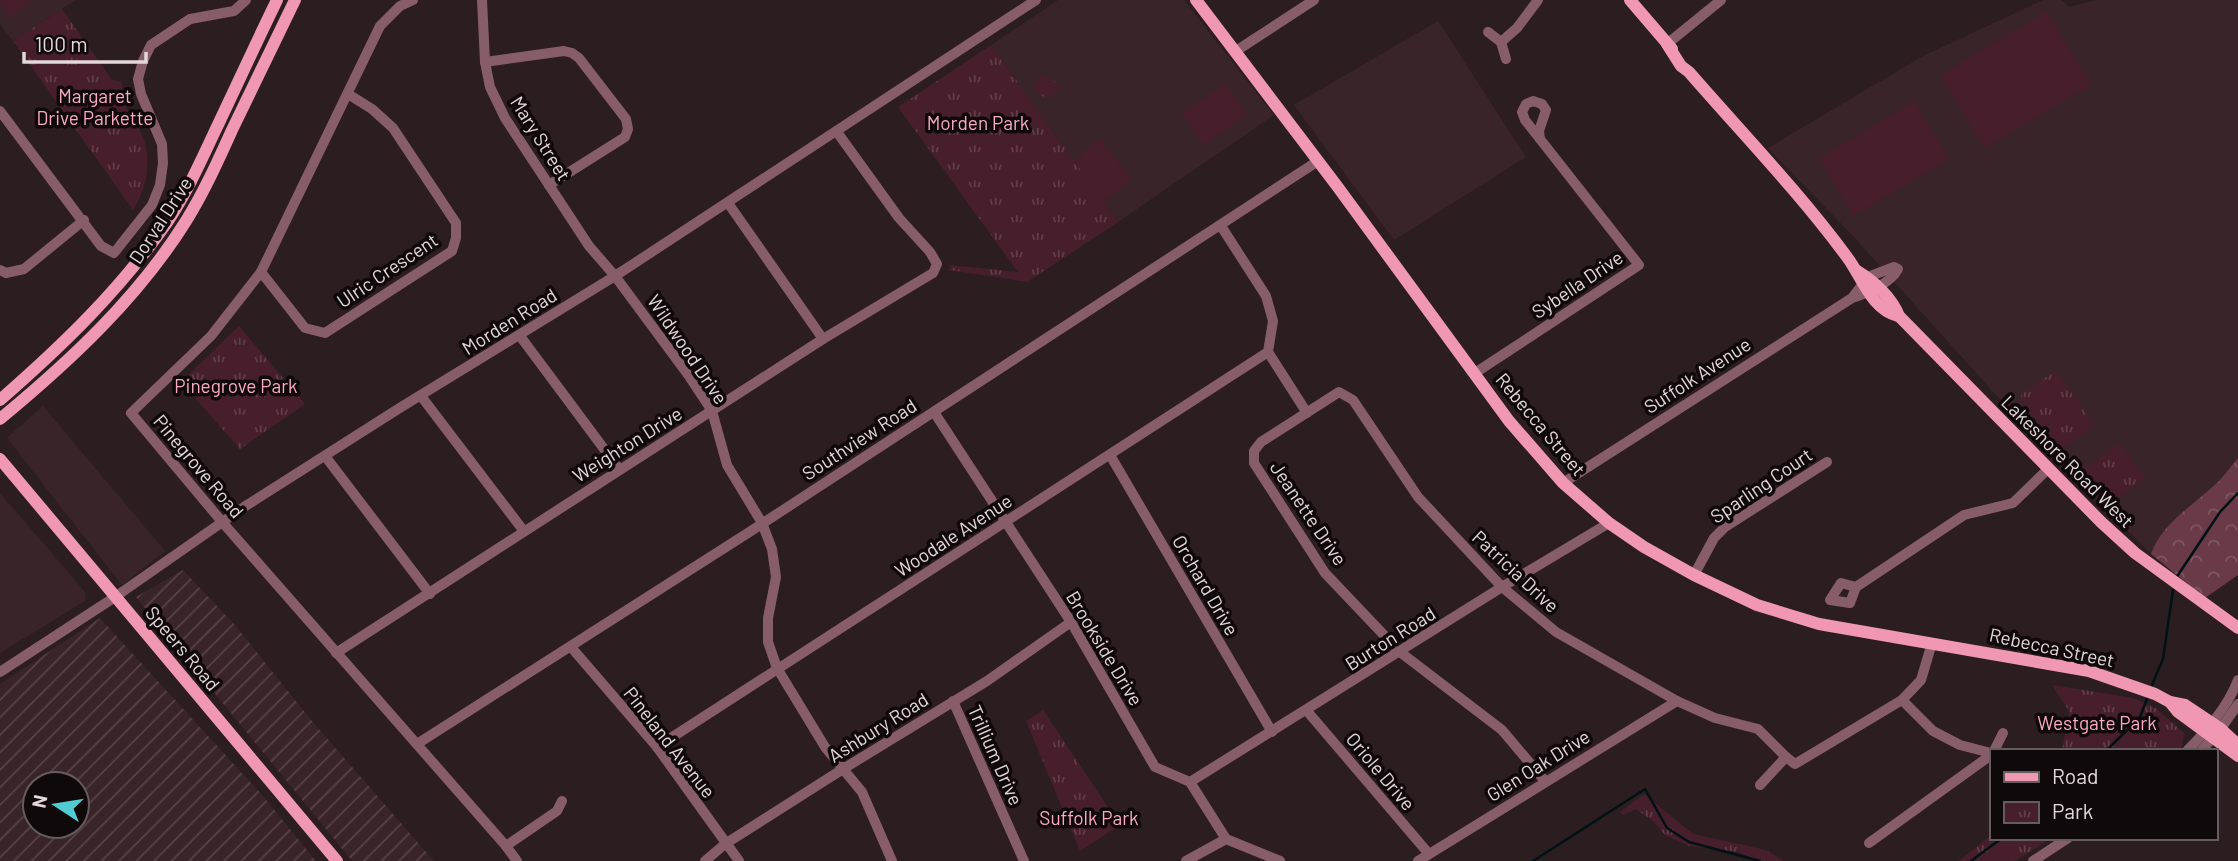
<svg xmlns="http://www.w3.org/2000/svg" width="2238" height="861" font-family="Barlow,sans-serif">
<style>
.built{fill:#39242a}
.industrial{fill:url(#industrial-furrows);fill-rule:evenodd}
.green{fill:#461e2c}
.forest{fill:url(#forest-crowns)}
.park{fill:url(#park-tufts)}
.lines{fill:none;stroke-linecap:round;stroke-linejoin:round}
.stream{stroke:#001214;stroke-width:2.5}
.minor{stroke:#885d6a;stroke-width:10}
.major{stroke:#f098b2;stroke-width:12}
.labels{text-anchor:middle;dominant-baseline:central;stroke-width:7;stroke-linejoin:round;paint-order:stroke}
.park-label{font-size:19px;fill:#fbaac1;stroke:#10090b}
.street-label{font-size:19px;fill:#e3d8da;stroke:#10090b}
</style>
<defs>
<pattern id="industrial-furrows" width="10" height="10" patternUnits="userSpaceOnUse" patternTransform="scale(1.75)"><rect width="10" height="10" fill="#39242a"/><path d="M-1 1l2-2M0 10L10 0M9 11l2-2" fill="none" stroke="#564348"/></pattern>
<pattern id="forest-crowns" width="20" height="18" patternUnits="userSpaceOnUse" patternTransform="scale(1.75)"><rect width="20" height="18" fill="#6a3a49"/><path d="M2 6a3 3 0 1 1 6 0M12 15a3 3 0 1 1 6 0" fill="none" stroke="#7f5663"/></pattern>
<pattern id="park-tufts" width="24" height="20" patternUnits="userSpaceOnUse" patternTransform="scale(1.75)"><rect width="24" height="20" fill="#461e2c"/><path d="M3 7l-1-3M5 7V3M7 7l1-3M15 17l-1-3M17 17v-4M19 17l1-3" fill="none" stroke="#613e4a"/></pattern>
</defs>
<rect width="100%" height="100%" fill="#2c1d21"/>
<!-- built -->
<g class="built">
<polygon points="0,0 75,0 13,41 0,24"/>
<polygon points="1058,0 1184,0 1274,115 1118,222 991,45"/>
<polygon points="2043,0 2061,0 2069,7 2097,0 2238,0 2238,575 2205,598 2151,554 1995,394 1853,236 1768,148 1923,56"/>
<polygon points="1438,21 1526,157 1394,240 1294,105"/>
<polygon points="43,406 165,551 122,585 7,438"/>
<polygon points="0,493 86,593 85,601 0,653"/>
</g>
<!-- industrial -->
<g class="industrial">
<polygon points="183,570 235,625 312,721 434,861 352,861 136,597"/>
<path d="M100 618 263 796 316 861H0V684ZM35 784H77V826H35Z"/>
</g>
<!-- green -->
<g class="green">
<polygon points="0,0 32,0 10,18"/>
<polygon points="2047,11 2091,85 1984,149 1940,75"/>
<polygon points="1225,83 1247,114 1204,145 1182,114"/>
<polygon points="1915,101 1949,159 1853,216 1819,158"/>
<polygon points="1099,138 1129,176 1129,182 1093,210 1072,173 1078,158"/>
</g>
<!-- forest -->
<path class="forest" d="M2238 458V575L2205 598 2151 554C2162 522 2197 503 2220 480 2226 473 2232 465 2238 458Z"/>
<!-- park -->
<g class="park">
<path d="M62 9 112 80 121 81C123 88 123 96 125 103 128 115 138 125 143 137 152 162 147 188 133 210L13 41Z"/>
<polygon points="991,45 1118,222 1027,282 949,270 950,265 1018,272 898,107"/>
<polygon points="1041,75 1051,77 1061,89 1045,99 1033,87"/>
<polygon points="239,326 305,404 240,449 181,382"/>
<polygon points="2053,372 2057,373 2095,425 2059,451 2021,399 2021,395"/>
<polygon points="2116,444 2121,445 2145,477 2110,504 2099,489 2099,485 2095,484 2085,471 2086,468"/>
<polygon points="2052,685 2134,698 2157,709 2184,733 2182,747 2178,751 2062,751 2069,711"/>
<polygon points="1043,710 1120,825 1080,851 1026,721"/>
<polygon points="1644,794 1693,834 1766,850 1784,861 1757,861 1739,852 1689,846 1665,835 1653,821 1636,809 1623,815 1620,812"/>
<polygon points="1991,835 1991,838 2051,838 2015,861 1959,861"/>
</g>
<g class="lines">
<!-- stream -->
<g class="stream">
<polyline points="2176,578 2220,512 2238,493"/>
<polyline points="2152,685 2163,659 2173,590"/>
<polyline points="2106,751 2140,717 2147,699"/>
<polyline points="1533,861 1645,789 1667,828 1689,842 1760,861"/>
<polyline points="1971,861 2002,838"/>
</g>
<!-- minor -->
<g class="minor">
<polyline points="413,0 400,6 380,26 261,272 211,336 131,413 223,523 506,846 517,861"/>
<polyline points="482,0 485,62 490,87 505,118 589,246 615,276 689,376 712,411 727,465 762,523 772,549 776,577 768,618 768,642 777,668 825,747 862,792 892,861"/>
<polyline points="1488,32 1501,42 1506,59"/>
<polyline points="1501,42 1517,28 1538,0"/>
<polyline points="1667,44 1721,0"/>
<polyline points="1236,51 1314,0"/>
<polyline points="485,62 564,51 572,53 579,58 626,119 628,129 625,137 549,185"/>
<polygon points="1533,101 1542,104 1546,110 1539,131 1540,139 1525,120 1522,112 1526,104"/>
<polyline points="0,111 101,246 114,253 152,205 160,185 163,163 162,144 141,94 138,79 143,61 151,45 190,19 234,11 246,0"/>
<polyline points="728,203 823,339"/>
<polyline points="1221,226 1266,296 1273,321 1268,352 1307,413"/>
<polyline points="0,270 6,273 24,269 84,220"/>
<polyline points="261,272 305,328 325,333 452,251 456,238 456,223 393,128 372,109 348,94"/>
<polyline points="520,336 619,469"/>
<polyline points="1475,373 1639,265 1540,139"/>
<polyline points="421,396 523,530"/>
<polyline points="934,412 1071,622 1155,767 1190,782 1226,839 1280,861"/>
<polyline points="1110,455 1272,732"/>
<polyline points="325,456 430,594"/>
<path d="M1563 483 1852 298C1866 294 1891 283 1898 269L1894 267 1868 277 1852 298"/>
<polyline points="1694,575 1714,538 1725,527 1827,462"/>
<polyline points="1856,587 1841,583 1830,600 1850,603 1856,587 1964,515 2013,503 2047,470"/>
<polyline points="571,647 657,747 739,861"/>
<polyline points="336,653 823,339 933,273 937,264 930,252 899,218 837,132"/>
<polyline points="0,672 115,597 244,507 398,409 615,276 1036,0"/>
<polyline points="1902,700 1933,731 1960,745 1991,753"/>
<polyline points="953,701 1024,861"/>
<polyline points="1307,711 1429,854"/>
<polyline points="417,744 751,531 1318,161"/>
<polyline points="657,747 1268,352"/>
<polyline points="1994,751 2003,733"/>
<path d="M2187 751C2208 729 2227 708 2238 680"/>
<polyline points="2201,751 2222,727 2238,704"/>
<polyline points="1545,781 1502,730 1400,652 1325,573 1254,463 1254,451 1261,442 1339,392 1353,400 1418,497 1502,587 1556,632 1677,701 1715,718 1758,729 1786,757 1795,764 1902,700 1921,680 1932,643"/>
<polyline points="1190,782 1502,587 1609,523"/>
<polyline points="1760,785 1786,757"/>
<polyline points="1869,843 1991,755"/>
<polyline points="506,846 557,811 562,801"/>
<polyline points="705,861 725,844 843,769 987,681 1071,622"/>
<polyline points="1186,861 1226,839"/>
<polyline points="1418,861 1677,701"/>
<polyline points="2033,861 2068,838"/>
</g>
<!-- major -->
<g class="major">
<polyline points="1196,0 1337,186 1509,421 1563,483 1609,523 1644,547 1694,575 1757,605 1819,624 2089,671 2155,694 2170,702 2185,705 2221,729 2238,745"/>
<polyline points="1630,0 1672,49"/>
<path d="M1667 44 1681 66 1689 72C1742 133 1799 192 1847 257 1862 277 1871 309 1898 316"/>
<path d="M1857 271C1874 281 1892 298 1899 316L2101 522 2135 553 2238 628"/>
<path d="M0 400C63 345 120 290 168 221 187 192 201 161 215 131 236 87 256 43 277 0"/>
<path d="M0 419C70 361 138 298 186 221 204 192 218 161 232 130 253 87 274 43 295 0"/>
<polyline points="0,459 337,861"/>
<polyline points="2170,702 2178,712 2238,756"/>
</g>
</g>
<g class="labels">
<!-- park labels -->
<g class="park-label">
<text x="95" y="95">Margaret<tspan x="95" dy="22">Drive Parkette</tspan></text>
<text x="978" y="122">Morden Park</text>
<text x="236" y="385">Pinegrove Park</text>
<text x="2097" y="722">Westgate Park</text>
<text x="1089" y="817">Suffolk Park</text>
</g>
<!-- street labels -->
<g class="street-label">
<text transform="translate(541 138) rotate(58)">Mary Street</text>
<text transform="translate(160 220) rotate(-57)">Dorval Drive</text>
<text transform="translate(387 270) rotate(-34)">Ulric Crescent</text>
<text transform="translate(1577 284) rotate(-34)">Sybella Drive</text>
<text transform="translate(509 321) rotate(-32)">Morden Road</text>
<text transform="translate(688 349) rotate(56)">Wildwood Drive</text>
<text transform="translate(1697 375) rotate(-33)">Suffolk Avenue</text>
<text transform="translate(1541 424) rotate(50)">Rebecca Street</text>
<text transform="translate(859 439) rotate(-33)">Southview Road</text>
<text transform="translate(627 444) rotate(-32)">Weighton Drive</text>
<text transform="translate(2068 461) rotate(45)">Lakeshore Road West</text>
<text transform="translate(199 466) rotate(50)">Pinegrove Road</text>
<text transform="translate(1761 485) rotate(-34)">Sparling Court</text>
<text transform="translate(1309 513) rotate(56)">Jeanette Drive</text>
<text transform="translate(953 535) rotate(-33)">Woodale Avenue</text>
<text transform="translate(1516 571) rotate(43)">Patricia Drive</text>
<text transform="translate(1206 585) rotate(60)">Orchard Drive</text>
<text transform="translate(1390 638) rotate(-32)">Burton Road</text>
<text transform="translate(2052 647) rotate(12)">Rebecca Street</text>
<text transform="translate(183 648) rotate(50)">Speers Road</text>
<text transform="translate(1105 648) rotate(59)">Brookside Drive</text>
<text transform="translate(878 727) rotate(-32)">Ashbury Road</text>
<text transform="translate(670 742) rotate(52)">Pineland Avenue</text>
<text transform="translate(996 755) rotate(66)">Trillium Drive</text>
<text transform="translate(1538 765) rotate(-32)">Glen Oak Drive</text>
<text transform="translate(1381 771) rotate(50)">Oriole Drive</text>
</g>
</g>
<!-- legend -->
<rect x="1990" y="749" width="228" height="91" fill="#10090b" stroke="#645c5e" stroke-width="2"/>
<rect x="2004" y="772" width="35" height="10" fill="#f098b2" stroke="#645c5e" stroke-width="2"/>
<text x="2052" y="784" font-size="21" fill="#e3d8da">Road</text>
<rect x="2004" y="802" width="35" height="21" fill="url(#park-tufts)" stroke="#645c5e" stroke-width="2"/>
<text x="2052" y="819" font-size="21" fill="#e3d8da">Park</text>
<!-- north arrow -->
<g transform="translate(56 805) rotate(282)"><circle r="33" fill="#10090b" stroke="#645c5e" stroke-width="2"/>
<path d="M0-5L12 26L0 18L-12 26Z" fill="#51ccd3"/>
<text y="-10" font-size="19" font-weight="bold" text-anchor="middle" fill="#e3d8da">N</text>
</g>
<!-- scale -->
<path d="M24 52v10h122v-10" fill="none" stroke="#e3d8da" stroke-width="3.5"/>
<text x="35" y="52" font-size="21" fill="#e3d8da" stroke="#10090b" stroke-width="5" paint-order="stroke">100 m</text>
</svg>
